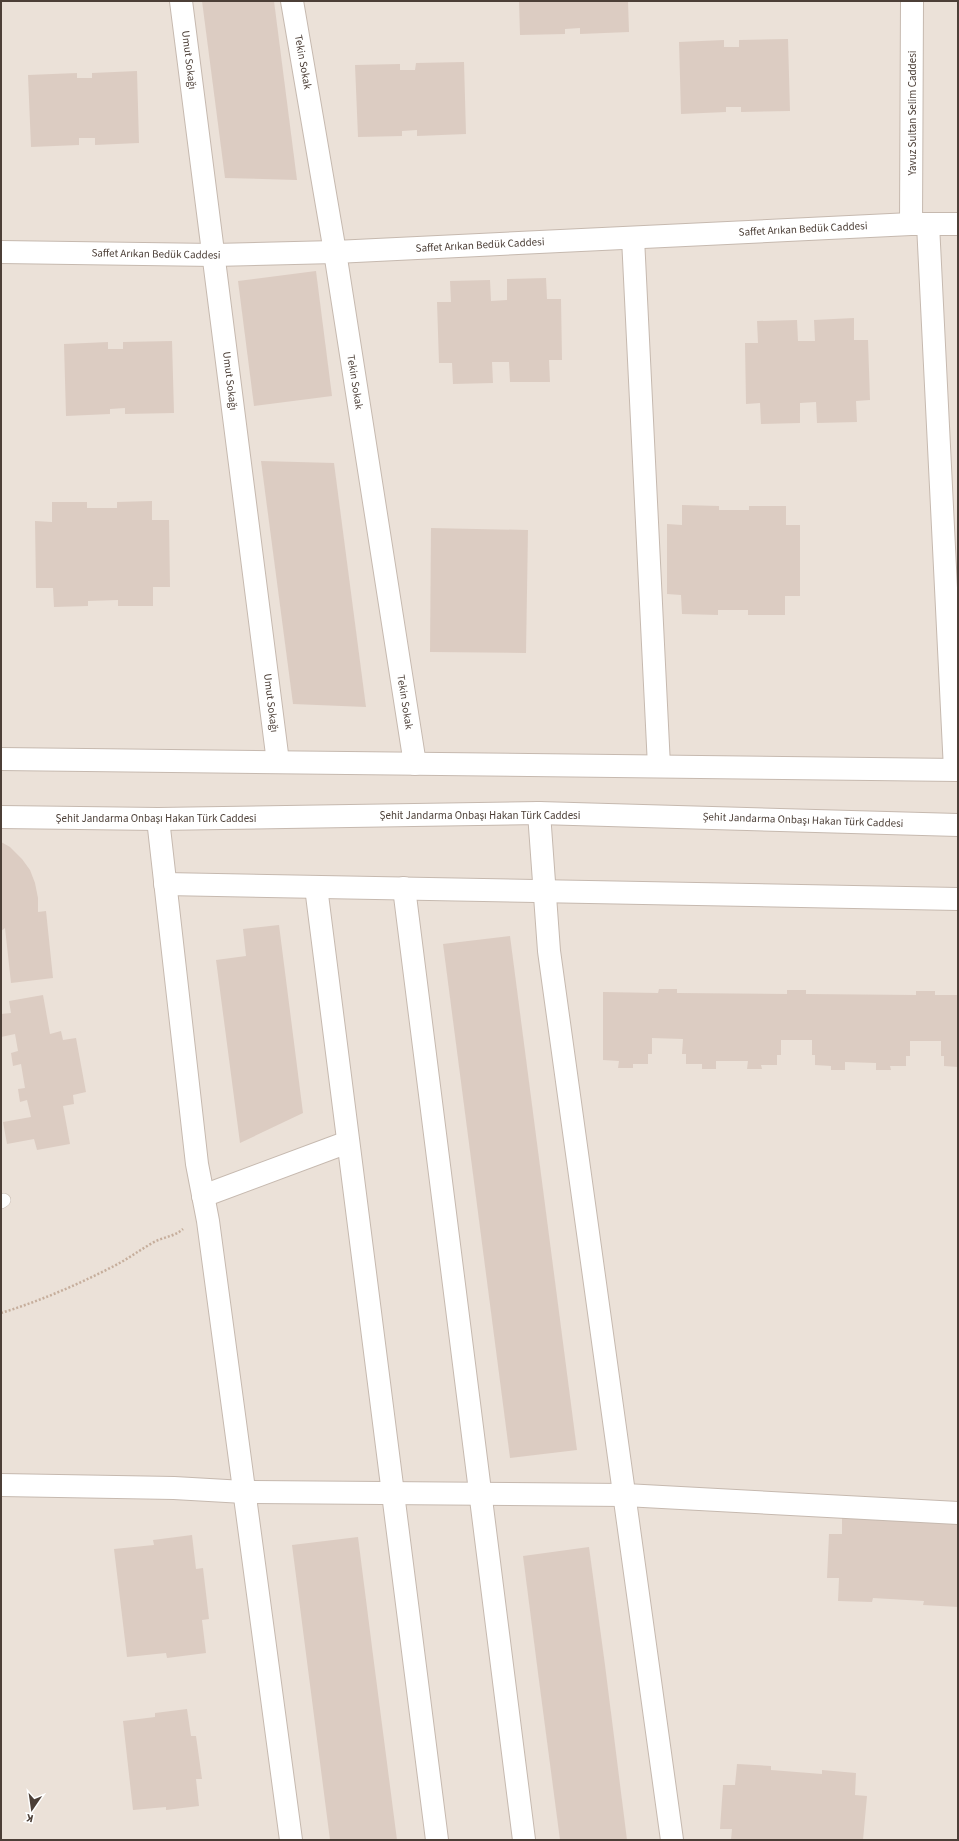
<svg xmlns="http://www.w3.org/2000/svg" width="959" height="1841" font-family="'Source Sans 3',sans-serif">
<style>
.residential{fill:#ebe1d8}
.building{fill:#dcccc2}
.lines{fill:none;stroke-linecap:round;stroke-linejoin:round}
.service-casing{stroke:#c6b9af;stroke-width:14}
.minor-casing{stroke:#c6b9af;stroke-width:24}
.tertiary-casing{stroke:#c6b9af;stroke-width:24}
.path{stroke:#c6ae9c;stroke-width:2.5;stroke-dasharray:2 2;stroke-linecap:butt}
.service{stroke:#fff;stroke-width:13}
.minor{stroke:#fff;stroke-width:22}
.tertiary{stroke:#fff;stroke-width:22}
.labels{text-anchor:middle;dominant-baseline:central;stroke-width:4;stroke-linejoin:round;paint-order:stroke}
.street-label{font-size:11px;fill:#4c3f37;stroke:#fff}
</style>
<rect width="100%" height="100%" fill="#f6f0eb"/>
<!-- residential -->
<rect class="residential" x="1" y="1" width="957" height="1839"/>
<!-- building -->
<g class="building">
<polygon points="202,1 274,1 297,180 225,178"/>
<polygon points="519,1 628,1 629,32 580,34 580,28 565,29 565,34 520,35"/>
<polygon points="788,39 790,111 741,112 741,107 726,107 726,112 681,114 679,42 724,40 724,47 739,47 739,40"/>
<polygon points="464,62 466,134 417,136 417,130 402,131 402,136 358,137 355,65 400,64 400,70 415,70 416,63"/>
<polygon points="137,71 139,143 95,145 95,138 79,138 79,145 31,147 28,75 77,73 77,78 92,78 92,73"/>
<polygon points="316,271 332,396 254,406 238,281"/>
<polygon points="546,278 547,299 561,299 562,360 549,360 550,382 510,382 509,362 492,362 493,383 453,384 452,363 439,363 437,302 451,302 450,281 490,280 491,301 507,300 507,279"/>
<polygon points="854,318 854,340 868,340 870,400 856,401 857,422 817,423 816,402 800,403 800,423 761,424 760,403 746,404 745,343 758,343 757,321 797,320 798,341 815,341 814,320"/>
<polygon points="172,341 174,413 125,414 125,408 110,409 110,414 66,416 64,344 108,342 108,349 123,349 123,342"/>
<polygon points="261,461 334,463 366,707 293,704"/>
<polygon points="152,501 152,520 169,520 170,587 153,587 153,606 118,606 118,600 88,601 88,606 54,607 53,588 36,588 35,521 52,522 52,502 87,502 87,508 117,508 117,502"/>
<polygon points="682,505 719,506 719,510 749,510 749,506 786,506 786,525 800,525 800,596 785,596 785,615 748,615 748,610 718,610 718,615 682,614 681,595 667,594 667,524 682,525"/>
<polygon points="431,528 528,530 526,653 430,652"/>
<polygon points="1,842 10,847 22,859 30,870 35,883 38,898 38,912 46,911 53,978 11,983 5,928 1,931"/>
<polygon points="279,925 303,1113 240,1143 216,960 246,956 243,929"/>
<polygon points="510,936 577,1450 510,1458 443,944"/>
<polygon points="659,989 677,989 677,993 787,994 787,990 806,990 806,994 916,995 916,991 935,991 935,995 958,995 958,1067 944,1066 944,1056 941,1056 941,1041 910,1041 910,1056 906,1056 906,1066 890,1066 891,1070 876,1070 876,1063 845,1062 845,1070 831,1070 831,1066 815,1065 815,1055 812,1055 812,1040 781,1040 781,1055 777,1055 777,1065 761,1065 762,1069 747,1069 748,1061 716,1061 716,1069 702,1069 702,1064 686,1064 686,1054 682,1054 683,1039 652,1038 652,1054 648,1054 648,1064 633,1064 633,1068 618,1068 619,1061 603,1060 603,992 658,993"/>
<polygon points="43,995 50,1034 61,1031 63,1040 76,1038 86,1092 73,1095 74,1104 63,1106 70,1144 37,1150 34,1139 7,1144 3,1122 31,1117 27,1100 20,1102 18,1089 25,1088 21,1064 13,1066 11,1053 18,1051 15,1034 1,1037 1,1014 11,1013 9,1001"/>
<polygon points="842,1512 958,1518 958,1607 923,1605 924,1601 873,1598 872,1602 838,1601 839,1578 827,1578 829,1534 842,1534"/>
<polygon points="192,1535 196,1569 203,1568 209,1619 202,1620 206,1653 167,1658 166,1653 127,1657 114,1549 154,1545 153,1540"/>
<polygon points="358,1537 373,1655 397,1840 330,1840 292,1545"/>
<polygon points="589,1547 605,1665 627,1840 560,1840 538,1673 523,1556"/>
<polygon points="187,1709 191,1736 196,1736 202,1779 196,1779 199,1806 166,1810 166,1807 133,1810 123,1721 155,1717 155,1713"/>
<polygon points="737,1764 771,1766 771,1770 822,1774 822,1770 856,1773 855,1795 867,1796 863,1840 731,1840 732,1829 720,1829 723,1785 735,1785"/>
</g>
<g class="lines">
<!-- service casing -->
<g class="service-casing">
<polyline id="service" points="1,1202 4,1200"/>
</g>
<!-- minor casing -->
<g class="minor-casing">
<g id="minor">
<polyline points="181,1 278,762"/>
<polyline points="292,1 335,252 415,764"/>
<polyline points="928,224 955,770"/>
<polyline points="633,238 659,766"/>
<polyline points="1,759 958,770"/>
<polyline points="539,813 549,951 672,1840"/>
<polyline points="1,817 158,819 539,813 958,825"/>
<polyline points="158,819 197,1164 208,1221 291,1840"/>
<polyline points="165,884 958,899"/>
<polyline points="316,887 437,1840"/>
<polyline points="404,888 524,1840"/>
<polyline points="203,1196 348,1142"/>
<polyline points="1,1485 174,1488 244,1492 625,1495 958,1513"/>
</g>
</g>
<!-- tertiary casing -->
<g class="tertiary-casing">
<g id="tertiary">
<polyline points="911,224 912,1"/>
<polyline points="1,252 214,255 335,252 911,224 958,224"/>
</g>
</g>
<!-- path -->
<path class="path" d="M1 1313C40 1301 77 1285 114 1266 128 1259 141 1249 156 1241 165 1237 175 1236 183 1229"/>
<!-- service -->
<use href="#service" class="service"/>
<!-- minor -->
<use href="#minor" class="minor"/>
<!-- tertiary -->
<use href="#tertiary" class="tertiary"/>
</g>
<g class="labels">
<!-- street labels -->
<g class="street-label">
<text transform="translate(189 60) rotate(83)">Umut Sokağı</text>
<text transform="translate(303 62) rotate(80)">Tekin Sokak</text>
<text transform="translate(912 113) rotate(-90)">Yavuz Sultan Selim Caddesi</text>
<text transform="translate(803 229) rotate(-3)">Saffet Arıkan Bedük Caddesi</text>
<text transform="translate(480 245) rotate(-3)">Saffet Arıkan Bedük Caddesi</text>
<text transform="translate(156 254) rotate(1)">Saffet Arıkan Bedük Caddesi</text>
<text transform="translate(230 381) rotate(83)">Umut Sokağı</text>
<text transform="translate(355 382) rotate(81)">Tekin Sokak</text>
<text transform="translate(405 702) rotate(81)">Tekin Sokak</text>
<text transform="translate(271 703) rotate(83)">Umut Sokağı</text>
<text x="480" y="815">Şehit Jandarma Onbaşı Hakan Türk Caddesi</text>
<text x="156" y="818">Şehit Jandarma Onbaşı Hakan Türk Caddesi</text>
<text transform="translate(803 820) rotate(2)">Şehit Jandarma Onbaşı Hakan Türk Caddesi</text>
</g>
</g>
<!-- border -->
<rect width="959" height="1841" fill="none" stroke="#4c3f37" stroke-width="4"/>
<!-- north arrow -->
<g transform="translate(32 1809) rotate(193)" stroke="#ffffff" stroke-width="3" paint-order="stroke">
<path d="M0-3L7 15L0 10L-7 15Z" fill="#4c3f37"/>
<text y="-6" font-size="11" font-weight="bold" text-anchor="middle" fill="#4c3f37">K</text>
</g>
</svg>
